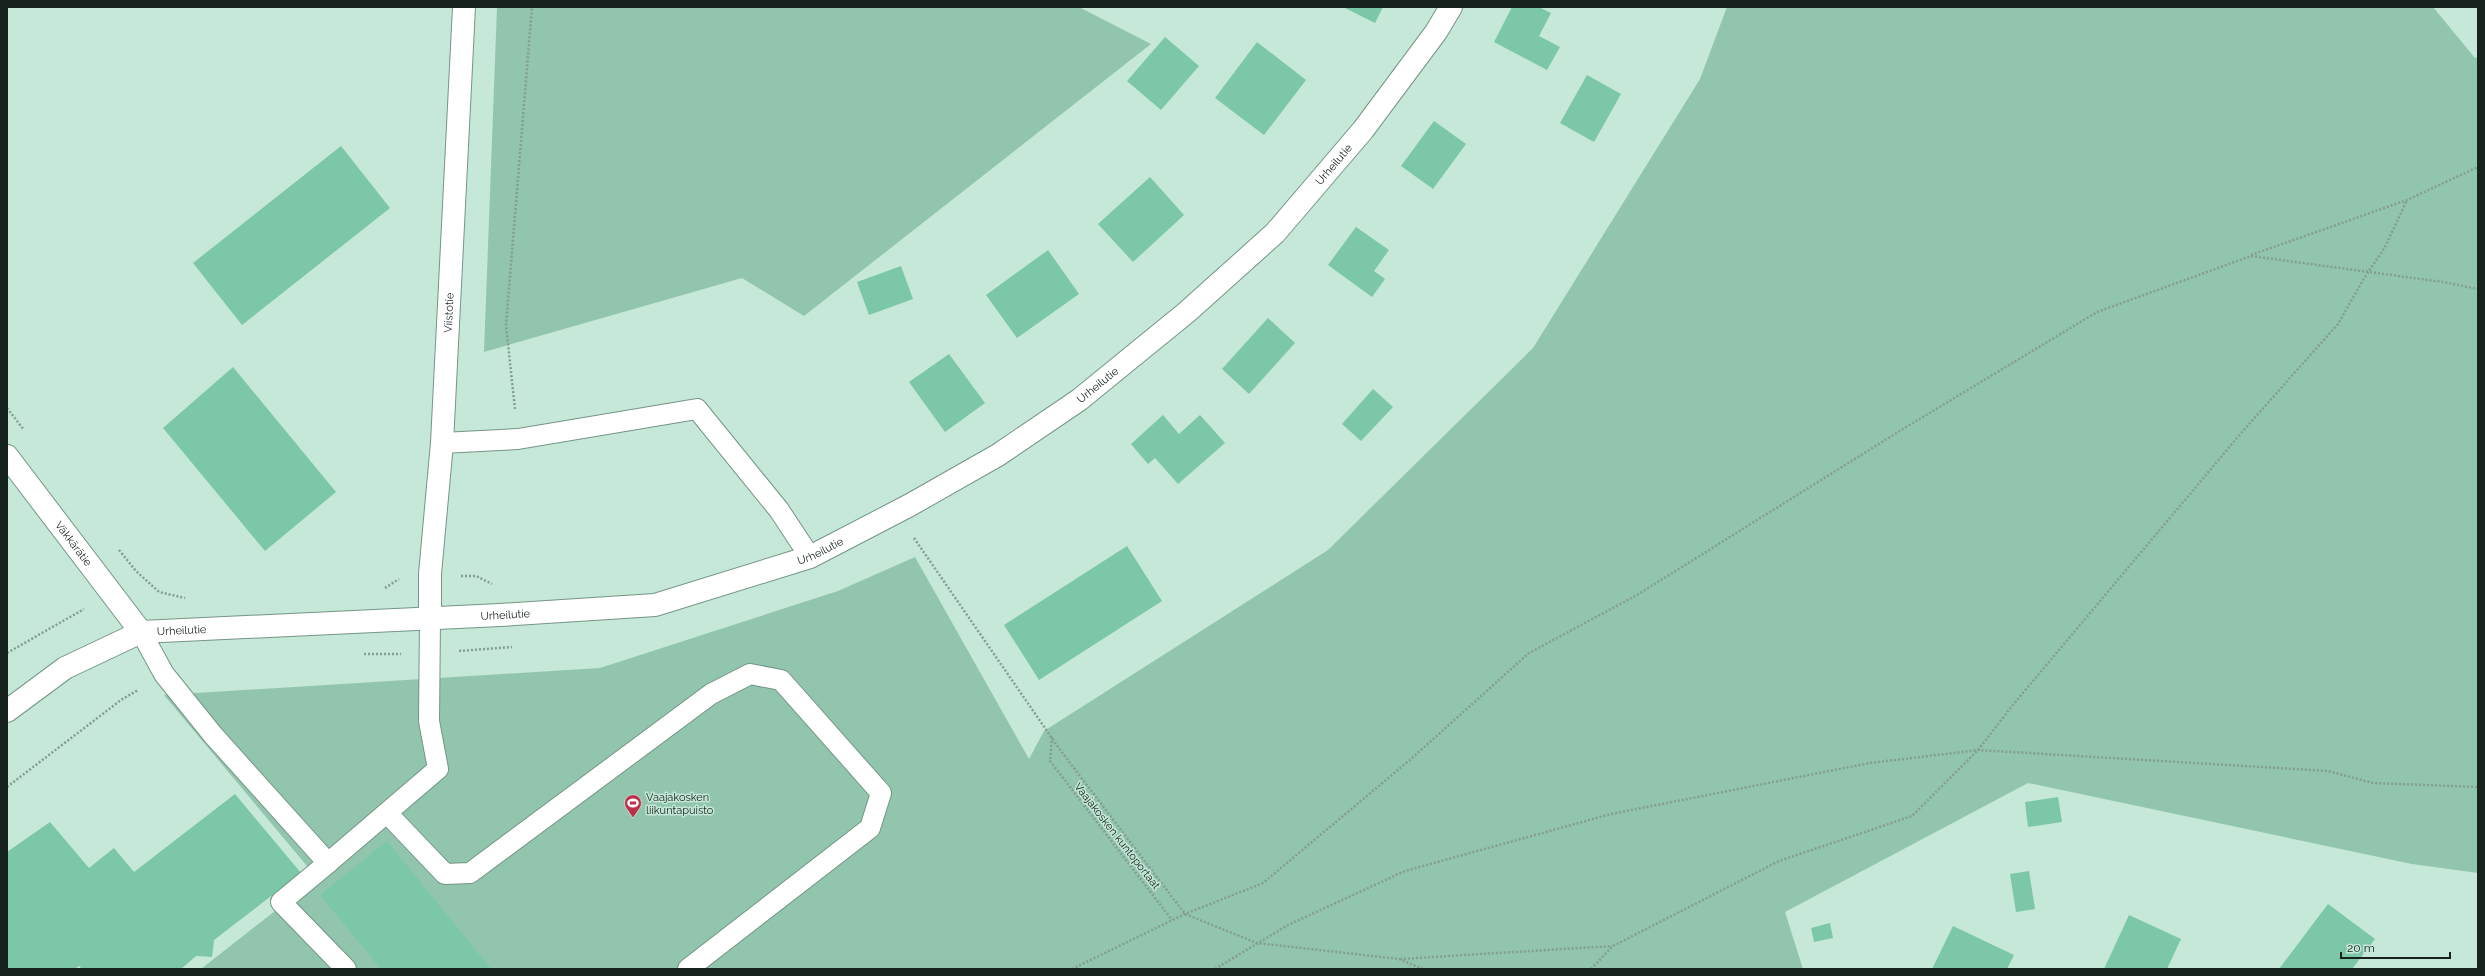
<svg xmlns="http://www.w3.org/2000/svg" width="2485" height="976" font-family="Raleway,sans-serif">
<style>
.green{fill:#91c5ae}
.building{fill:#7bc7a7}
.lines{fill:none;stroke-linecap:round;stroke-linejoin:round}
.service-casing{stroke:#759586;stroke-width:22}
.minor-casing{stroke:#759586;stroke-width:24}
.tertiary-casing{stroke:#759586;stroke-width:24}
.path{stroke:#849d92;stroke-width:2.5;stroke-dasharray:2 2;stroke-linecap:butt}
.service{stroke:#fff;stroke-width:20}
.minor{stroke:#fff;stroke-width:22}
.tertiary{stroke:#fff;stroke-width:22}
.labels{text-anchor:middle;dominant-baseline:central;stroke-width:3;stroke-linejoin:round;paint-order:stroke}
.street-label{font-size:11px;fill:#16221d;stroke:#c6e8d8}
.poi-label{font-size:11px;fill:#16221d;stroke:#c6e8d8;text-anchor:start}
</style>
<rect width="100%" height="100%" fill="#c6e8d8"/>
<!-- green -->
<g class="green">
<polygon points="497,7 1079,7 1151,44 804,316 742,278 484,352"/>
<polygon points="1727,7 2433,7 2475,58 2478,57 2478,873 2412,864 2028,783 1785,912 1803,969 201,969 317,878 164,695 600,668 838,591 915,557 1029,759 1044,731 1328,550 1533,348 1700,79"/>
</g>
<!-- building -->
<g class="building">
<polygon points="1343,7 1383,7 1375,23"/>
<polygon points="1512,7 1539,7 1551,13 1539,36 1560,47 1547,70 1494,42"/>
<polygon points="1165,37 1199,66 1161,110 1127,81"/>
<polygon points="1257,42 1306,80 1264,135 1215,98"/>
<polygon points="1587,75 1621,94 1594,142 1560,123"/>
<polygon points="1434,121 1466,144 1433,189 1401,166"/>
<polygon points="341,146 390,208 242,325 193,263"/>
<polygon points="1150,177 1184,215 1133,262 1098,224"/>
<polygon points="1356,227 1389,250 1374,271 1385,279 1372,297 1328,265"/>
<polygon points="1048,250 1079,294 1017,338 986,295"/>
<polygon points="901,266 913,299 869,315 857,282"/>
<polygon points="1268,318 1295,343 1249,394 1222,369"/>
<polygon points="949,354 985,403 945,432 909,382"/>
<polygon points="233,367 336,492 265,551 163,428"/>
<polygon points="1373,389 1393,407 1361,441 1342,424"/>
<polygon points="1163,415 1179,434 1200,415 1225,443 1178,484 1155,458 1148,464 1131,444"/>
<polygon points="1127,546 1162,601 1039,680 1004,625"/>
<polygon points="235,794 301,873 214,940 212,957 196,956 181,969 82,969 79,966 75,969 7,969 7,852 50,822 89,868 114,848 134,872"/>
<polygon points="2058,797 2062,822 2028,827 2025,802"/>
<polygon points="387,841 491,969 381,969 320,895"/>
<polygon points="2029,871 2035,909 2016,912 2010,874"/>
<polygon points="2328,904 2375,939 2352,969 2279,969"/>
<polygon points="2129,915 2181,939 2167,969 2104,969"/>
<polygon points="1830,923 1833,938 1814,942 1811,928"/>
<polygon points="1953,926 2014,955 2007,969 1932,969"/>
</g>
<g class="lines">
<!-- service casing -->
<g class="service-casing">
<g id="service">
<polyline points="442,443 518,439 697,409 779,510 810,557"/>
<polyline points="141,632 164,674 213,735 328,863 438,769 429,721 430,618"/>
<polyline points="387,813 445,874 470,873 711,694 750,674 781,680 881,793 870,828 688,969"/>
<polyline points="328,863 281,902 346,969"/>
</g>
</g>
<!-- minor casing -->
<g class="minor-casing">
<g id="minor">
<path id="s1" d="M7 456 141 632"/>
<path id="s2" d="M430 618V574L442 443 464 7"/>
</g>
</g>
<!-- tertiary casing -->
<g class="tertiary-casing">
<g id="tertiary">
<path id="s3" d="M7 711 65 668 141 632 500 615 655 605 810 557 910 505 998 455 1079 400 1187 312 1275 233 1363 130 1436 32 1451 7"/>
</g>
</g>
<!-- path -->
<g class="path">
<polyline points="2251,255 2407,200 2478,167"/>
<polyline points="7,408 24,430"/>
<polyline points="515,409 506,325 532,7"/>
<polyline points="914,538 1058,747 1185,914 1257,943 1399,959 1423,969"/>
<polyline points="119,550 136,571 159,592 185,598"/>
<polyline points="461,576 476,576 492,584"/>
<polyline points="385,588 399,579"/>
<polyline points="459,651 512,647"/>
<polyline points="7,653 84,609"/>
<polyline points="364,654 401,654"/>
<polyline points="1052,737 1050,761 1172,920"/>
<polyline points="7,787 121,700 138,690"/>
<polyline points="1400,959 1612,946"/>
<polyline points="1072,969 1185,914 1263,883 1411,759 1529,653 1637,595 1898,432 2097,312 2251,256 2443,282 2478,289"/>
<polyline points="1215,969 1288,925 1405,871 1611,814 1870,763 1978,750 2328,771 2373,783 2478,787"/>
<polyline points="1591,969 1613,946 1779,861 1912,816 1978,750 2012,706 2242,432 2338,324 2363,280 2385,247 2407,200"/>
</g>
<!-- service -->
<use href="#service" class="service"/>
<!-- minor -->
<use href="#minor" class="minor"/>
<!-- tertiary -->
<use href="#tertiary" class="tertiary"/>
</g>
<!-- icons -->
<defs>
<g id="stadium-pin" transform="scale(0.9)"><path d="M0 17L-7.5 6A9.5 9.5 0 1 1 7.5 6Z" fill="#bf2e49" stroke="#c6e8d8"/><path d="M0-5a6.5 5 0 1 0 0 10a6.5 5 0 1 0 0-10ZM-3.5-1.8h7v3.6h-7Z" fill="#fff"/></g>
</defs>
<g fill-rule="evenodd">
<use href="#stadium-pin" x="633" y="803"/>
</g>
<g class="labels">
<!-- street labels -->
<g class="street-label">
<text stroke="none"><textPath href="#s3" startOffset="1493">Urheilutie</textPath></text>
<text stroke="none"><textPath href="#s2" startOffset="306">Viistotie</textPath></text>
<text stroke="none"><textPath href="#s3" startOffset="1169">Urheilutie</textPath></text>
<text stroke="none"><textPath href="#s1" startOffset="110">Väkkärätie</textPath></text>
<text stroke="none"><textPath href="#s3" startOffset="845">Urheilutie</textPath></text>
<text stroke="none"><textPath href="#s3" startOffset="521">Urheilutie</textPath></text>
<text stroke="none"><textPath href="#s3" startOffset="197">Urheilutie</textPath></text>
<text transform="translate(1117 836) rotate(52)">Vaajakosken kuntoportaat</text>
</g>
<!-- poi labels -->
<g class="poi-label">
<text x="646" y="797">Vaajakosken<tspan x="646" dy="13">liikuntapuisto</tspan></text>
</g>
</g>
<!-- border -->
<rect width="2485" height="976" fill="none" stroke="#16221d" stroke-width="16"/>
<!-- scale -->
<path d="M2341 952v6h109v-6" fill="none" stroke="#16221d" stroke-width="2"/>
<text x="2347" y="952" font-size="12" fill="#16221d" stroke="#c6e8d8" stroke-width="3" paint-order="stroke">20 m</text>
</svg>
